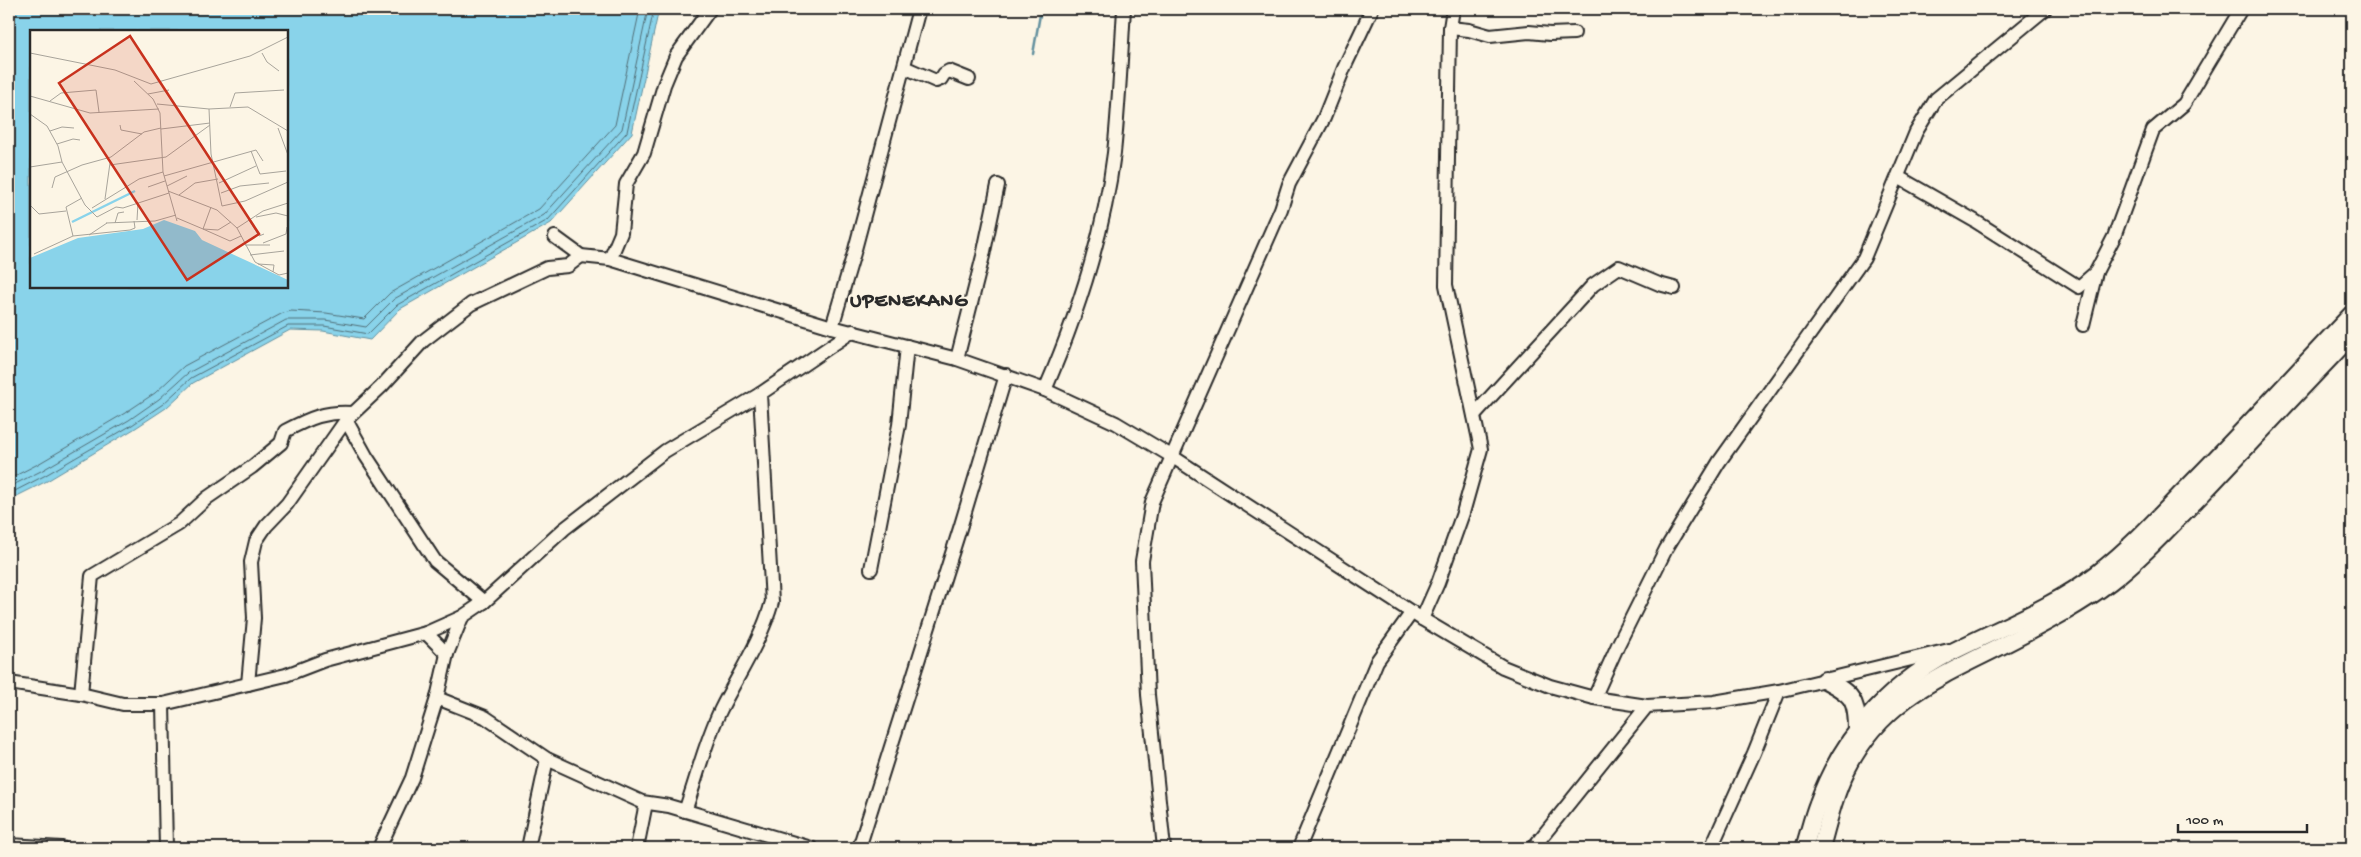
<svg xmlns="http://www.w3.org/2000/svg" width="2361" height="857" font-family="'Gochi Hand',sans-serif">
<style>
.water{fill:#89d3ea;stroke:#63909e;fill-rule:evenodd}
.lines{fill:none;stroke-linecap:round;stroke-linejoin:round}
.shore{stroke:#516e77;stroke-width:1}
.stream{stroke:#63909e;stroke-width:2.5}
.minor-casing{stroke:#2b2b2b;stroke-width:16}
.major-casing{stroke:#2b2b2b;stroke-width:20}
.minor{stroke:#fcf5e5;stroke-width:12}
.major{stroke:#fcf5e5;stroke-width:16}
.labels{text-anchor:middle;dominant-baseline:central;stroke-width:4.5;stroke-linejoin:round;paint-order:stroke}
.district-label{font-size:20px;font-weight:bold;letter-spacing:1px;fill:#2b2b2b;stroke:#fcf5e5}
.inset-river{fill:none;stroke:#89d3ea;stroke-width:2.5}
.inset-road{fill:none;stroke:#a8a49b;stroke-width:1}
.view{fill:#c8321e;fill-opacity:0.15;stroke:#c8321e;stroke-width:2.5}
.inset-edge{fill:none;stroke:#2b2b2b;stroke-width:2.5}
</style>
<rect width="100%" height="100%" fill="#fcf5e5"/>
<filter id="ink" filterUnits="userSpaceOnUse"><feTurbulence type="fractalNoise" baseFrequency=".02" numOctaves="2"/><feDisplacementMap in="SourceGraphic" scale="10" xChannelSelector="R" yChannelSelector="G"/><feConvolveMatrix kernelMatrix="1 2 1 2 8 2 1 2 1" color-interpolation-filters="sRGB"/></filter>
<g filter="url(#ink)">
<!-- water -->
<path class="water" d="M9 9H659L632 133 551 223 400 309 370 340 323 331 290 330 193 383 166 408 134 429 47 481 9 500ZM31 31H286V286H31Z"/>
<g class="lines">
<!-- shore -->
<g class="shore">
<polyline points="9,479 38,464 125,413 155,393 184,366 283,313 291,311 326,313 364,319 390,293 539,209 615,125 640,9"/>
<polyline points="9,487 41,471 129,420 159,399 188,373 286,320 325,320 366,327 394,299 544,215 622,129 648,9"/>
<polyline points="9,494 44,476 132,425 163,404 191,378 288,326 324,326 368,334 397,305 548,220 627,132 654,9"/>
</g>
<!-- stream -->
<polyline class="stream" points="1033,54 1041,9"/>
<!-- minor casing -->
<g class="minor-casing">
<g id="minor">
<polyline points="1450,28 1469,30 1490,36 1529,32 1550,34 1574,33"/>
<polyline points="904,67 936,81 941,79 944,74 949,71 969,79"/>
<polyline points="1898,177 1975,221 2079,287 2096,272 2114,237 2153,130 2184,104 2241,9"/>
<polyline points="555,237 581,256 610,259 832,327 957,359 1045,390 1116,423 1173,457 1422,619 1503,667 1550,686 1594,698 1647,706 1714,702 1779,691 1949,650"/>
<polyline points="610,259 621,233 626,184 644,153 664,85 676,56 710,9"/>
<polyline points="2083,325 2096,272"/>
<polyline points="832,327 854,253 919,9"/>
<polyline points="957,359 983,256 998,185"/>
<path d="M1045 390C1077 316 1104 234 1114 153 1119 105 1121 57 1124 9"/>
<polyline points="1474,415 1593,285 1619,267 1659,284 1674,288"/>
<polyline points="346,420 366,456 435,561 484,602"/>
<polyline points="871,569 899,425 907,346"/>
<polyline points="1422,619 1438,583 1463,513 1481,449 1446,285 1450,28 1453,9"/>
<polyline points="447,654 462,617"/>
<polyline points="9,683 81,694 123,704 163,704 286,675 325,660 426,633 462,617 484,602 564,529 665,451 760,394 853,331"/>
<polyline points="248,684 254,618 251,562 256,541 266,526 287,504 346,420 381,387 423,341 471,304 547,268 568,266 581,256"/>
<path d="M81 694 92 576 179 524 207 498 252 467 281 443 285 431C310 418 325 411 353 413"/>
<polyline points="437,698 485,717 547,759 642,802 669,806 811,848"/>
<polyline points="1594,698 1618,645 1666,549 1719,462 1864,258 1916,132 1936,99 2045,9"/>
<polyline points="163,704 166,848"/>
<path d="M685 811C697 778 705 741 721 709 739 673 761 641 772 602L760 394"/>
<polyline points="9,845 62,848"/>
<polyline points="379,848 412,778 437,698 447,654 426,633"/>
<polyline points="528,848 547,759"/>
<polyline points="637,848 646,803"/>
<polyline points="859,848 961,525 1006,375"/>
<polyline points="1164,848 1148,695 1142,561 1152,502 1281,209 1289,184 1324,118 1344,68 1372,9"/>
<polyline points="1299,848 1377,661 1412,612"/>
<polyline points="1533,848 1647,706"/>
<polyline points="1711,848 1754,753 1779,691"/>
</g>
</g>
<!-- major casing -->
<g class="major-casing">
<g id="major">
<path d="M1825 680C1852 694 1857 699 1857 730"/>
<path d="M1804 848C1809 833 1812 818 1818 803 1844 732 1895 678 1964 646 2009 624 2058 604 2098 573 2129 549 2157 519 2184 491 2241 434 2296 373 2352 314"/>
<path d="M1821 848C1828 822 1835 793 1847 769 1884 695 1948 674 2015 639 2047 622 2081 604 2110 582 2144 556 2173 523 2203 493 2253 440 2302 387 2352 335"/>
</g>
</g>
<!-- minor -->
<use href="#minor" class="minor"/>
<!-- major -->
<use href="#major" class="major"/>
</g>
</g>
<g class="labels">
<!-- district labels -->
<g class="district-label">
<text x="909" y="302">UPENEKANG</text>
</g>
</g>
<!-- overview -->
<g transform="translate(30 30)">
<rect width="258" height="258" fill="#fcf5e5"/>
<path d="M134 190 165 201 172 210 258 250 257 257H0V228L48 208 113 199Z" fill="#89d3ea"/>
<path class="inset-river" d="M42 192 105 161"/>
<path class="inset-road" d="M0 23 85 40 121 54 220 26 258 7M232 23 237 32 249 41M104 51 123 69 130 83 133 142 147 191M118 64 139 60M0 66 60 83 129 79M20 71 31 63 66 60 69 82M127 74 179 79 218 77 258 101M200 77 205 63 254 60M179 79 181 124 192 176M0 84 17 96 28 116 32 132 55 175 67 187 86 177 93 178 139 163M90 95 91 100 112 104M248 98 258 125M131 99 180 93M20 101 32 97 44 98M27 114 43 109 50 110M221 121 230 144 256 141M80 135 136 127 180 95M0 137 32 132M134 146 226 120 233 131M189 153 226 136M137 156 157 146M118 157 135 151M22 158 25 147 52 135 81 127 114 102 131 98M138 161 187 180 207 198 225 232 249 245 258 243M191 163 210 156 239 153M149 165 165 153 188 149M75 169 80 133M0 175 9 184 36 181M192 176 215 171 258 152M62 178 109 149 133 142M226 187 246 183 258 186M147 188 173 199 188 200 201 192M107 190 108 173M219 190 229 206 234 204M76 193 125 191 146 185M85 193 88 183 94 182M207 198 233 181 258 173M173 199 200 211 211 206M173 199 181 177M59 205 77 193M43 206 100 200 105 198 104 191M233 213 256 204 257 197M215 215H240M4 224 43 206 36 177 52 168M220 225 254 221M228 234 244 235 243 242"/>
<path class="view" d="M100 6 229 204 157 250 29 53Z"/>
<rect width="258" height="258" class="inset-edge"/>
</g>
<!-- margin -->
<rect width="2361" height="857" fill="none" stroke="#fcf5e5" stroke-width="30"/>
<rect x="15" y="15" width="2331" height="827" fill="none" stroke="#2b2b2b" stroke-width="2" filter="url(#ink)"/>
<!-- scale -->
<path d="M2178 824v8h129v-8" fill="none" stroke="#2b2b2b" stroke-width="2.5"/>
<text x="2186" y="824" font-size="15" fill="#2b2b2b" stroke="#fcf5e5" stroke-width="4" paint-order="stroke">100 m</text>
</svg>
